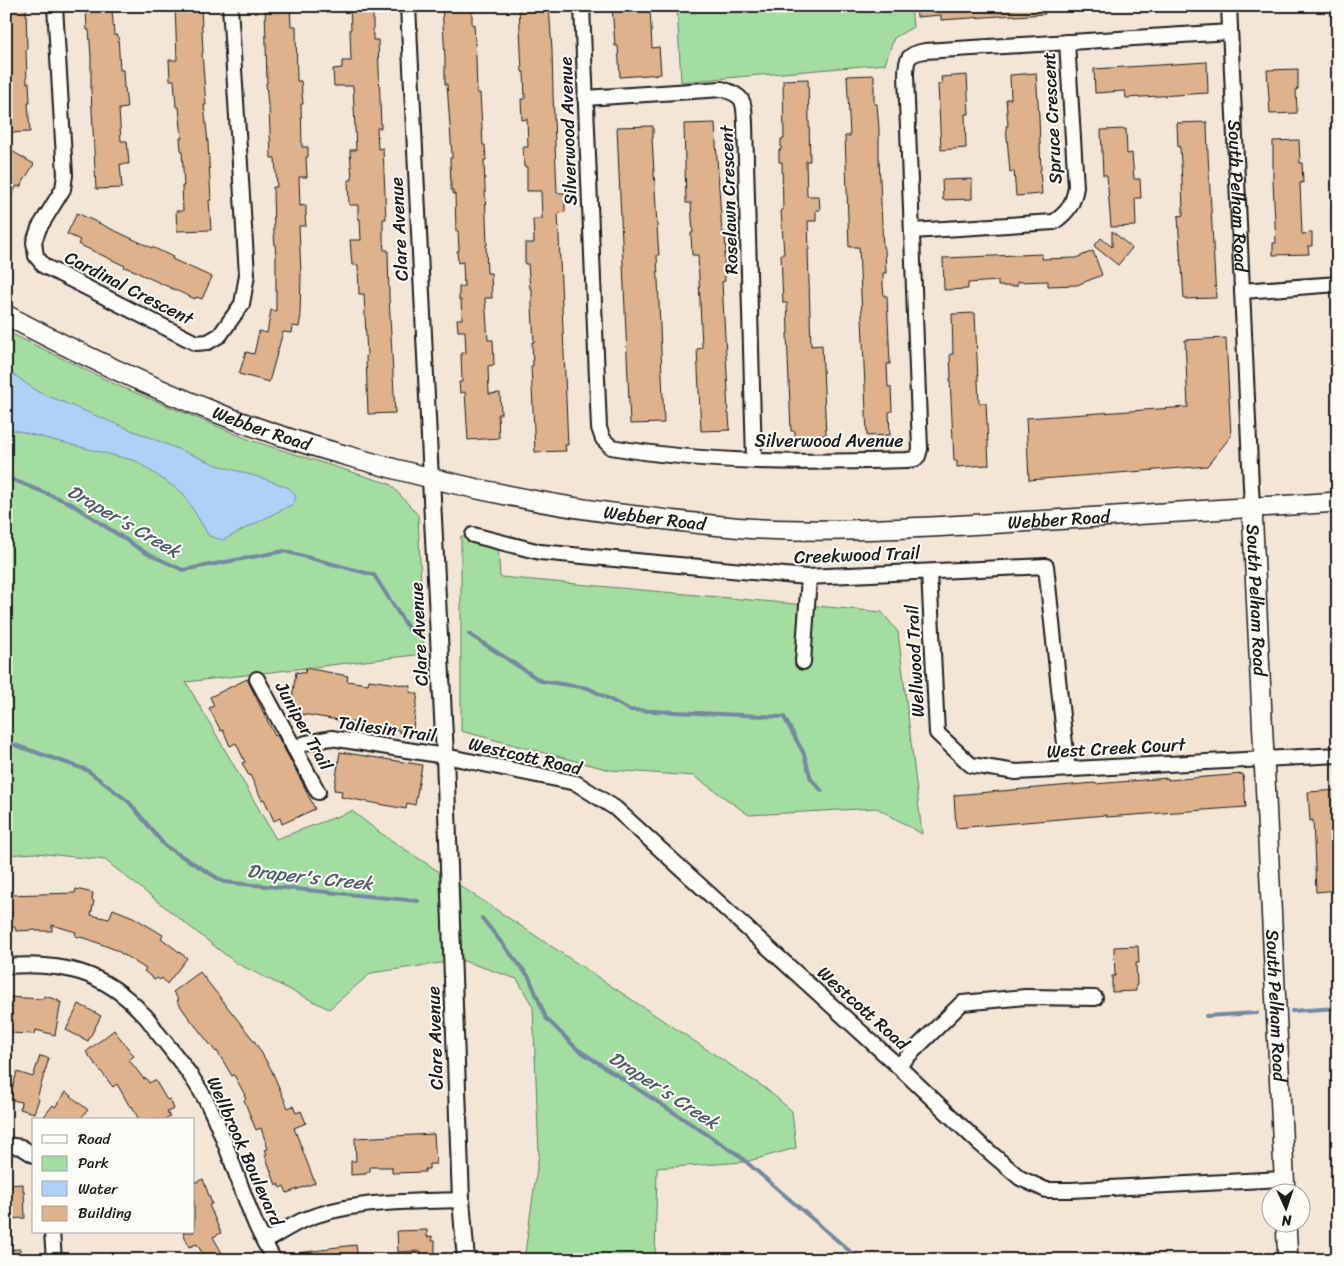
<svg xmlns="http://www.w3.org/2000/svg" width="1344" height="1266" font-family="Sriracha,sans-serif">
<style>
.green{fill:#a4dda2;stroke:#607c5f}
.water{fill:#aed2f7;stroke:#74899f}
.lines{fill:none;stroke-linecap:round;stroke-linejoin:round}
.stream{stroke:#74899f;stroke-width:4}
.building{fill:#ddb28d;stroke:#1c1c1c}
.minor-casing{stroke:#1c1c1c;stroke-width:18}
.tertiary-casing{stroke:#1c1c1c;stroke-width:20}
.secondary-casing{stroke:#1c1c1c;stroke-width:22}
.minor{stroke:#fdfcf7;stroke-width:14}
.tertiary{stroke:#fdfcf7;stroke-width:16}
.secondary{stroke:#fdfcf7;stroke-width:19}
.labels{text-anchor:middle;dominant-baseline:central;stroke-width:4;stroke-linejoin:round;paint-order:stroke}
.street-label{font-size:18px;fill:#1c1c1c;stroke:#fdfcf7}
.water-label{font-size:19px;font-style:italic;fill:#4f5c69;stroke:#fdfcf7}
</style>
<rect width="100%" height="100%" fill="#f3e6d7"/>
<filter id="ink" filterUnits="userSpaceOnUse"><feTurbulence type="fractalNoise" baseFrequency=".02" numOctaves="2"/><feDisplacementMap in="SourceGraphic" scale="10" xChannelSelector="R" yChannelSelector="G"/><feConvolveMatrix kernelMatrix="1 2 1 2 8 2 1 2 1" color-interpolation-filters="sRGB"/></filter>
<g filter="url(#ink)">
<!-- green -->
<g class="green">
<polygon points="677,6 911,6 913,27 894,38 885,64 681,82"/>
<polygon points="6,331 119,386 253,441 390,484 418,515 424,654 186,682 276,839 352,811 379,832 765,1088 792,1111 796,1148 745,1162 657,1168 655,1260 524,1260 539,1154 533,1007 517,979 461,960 371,973 329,1009 236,963 105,860 36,853 6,855"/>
<polygon points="461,536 498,544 500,577 882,612 898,632 922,834 877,808 749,815 694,776 610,770 461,731"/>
</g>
<!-- water -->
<polygon class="water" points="6,369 38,392 217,465 268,480 289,488 296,496 293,504 223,540 209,536 183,493 136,461 6,428"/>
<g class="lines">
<!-- stream -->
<g class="stream">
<polyline points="6,477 70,503 146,553 183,570 284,551 374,575 408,628"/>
<polyline points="469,634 541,681 588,688 630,710 784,717 804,754 811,779 822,791"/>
<polyline points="6,742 87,770 129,802 165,846 224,882 418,901"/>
<polyline points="482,918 529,977 546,1018 577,1049 737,1154 860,1260"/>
<polyline points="1292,1011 1338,1008"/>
<polyline points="1206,1016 1257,1013"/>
</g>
</g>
<!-- building -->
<g class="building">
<polygon points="175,6 201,6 203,53 202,53 206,105 204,105 208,143 211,200 209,200 211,230 177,231 176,211 183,211 182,186 184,186 182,150 181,150 180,138 182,138 179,107 176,107 174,80 170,80 169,60 177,60"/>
<polygon points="265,6 290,6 291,26 296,26 297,81 301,81 303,104 301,104 302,147 308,147 308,157 306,157 307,177 299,177 300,206 306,205 306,216 305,216 306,226 299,226 301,275 300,315 301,315 299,327 293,326 292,333 283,332 269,382 239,374 246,352 254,354 259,331 267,333 271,310 276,311 276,255 274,235 273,187 277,187 275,158 271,158 269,106 268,106 266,83 267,83"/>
<polygon points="350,6 373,6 373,40 378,40 381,128 377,128 378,149 383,148 386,219 383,219 383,238 384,250 388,250 389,296 395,413 368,414 366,356 367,356 364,294 359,294 358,265 352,265 350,240 361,240 360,219 358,219 358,205 349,205 348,180 352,180 350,150 356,150 353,86 334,86 333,69 342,68 342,61 351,61 350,29 351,29"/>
<polygon points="442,6 472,6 472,25 474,24 476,57 477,93 480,93 483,145 485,145 486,160 484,160 487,245 486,245 487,273 491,273 492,298 485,298 488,340 493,340 494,365 488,366 489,394 500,393 501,414 498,414 499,438 468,440 465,392 460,393 459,382 462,382 461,353 466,353 465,331 458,331 457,319 462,319 461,300 459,300 459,287 464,287 463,262 458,263 457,251 459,251 458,231 456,231 455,194 453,194 453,190 451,190 450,158 452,158 452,154 447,84 445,84 445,58"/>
<polygon points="519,6 549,6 552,50 553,94 557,193 565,193 565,212 558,213 568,445 565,445 566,451 535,452 531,366 533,366 532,342 534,342 532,307 532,289 530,289 528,264 525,264 525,243 534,243 533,219 542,219 541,191 527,191 527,167 524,167 523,147 528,147 527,119 522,120 521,99 525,99 524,72 522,72"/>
<polygon points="612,6 641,6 641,8 650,8 652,48 659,47 661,74 620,77 618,46 615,46"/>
<polygon points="916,6 1044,6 1045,14 1015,16 1015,15 941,20 941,15 917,17"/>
<polygon points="26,7 27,49 26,49 27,83 29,82 30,103 28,103 30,132 6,133 6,8"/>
<polygon points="112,8 114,35 118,35 120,70 123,70 124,88 125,88 127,108 119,109 121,141 127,141 129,164 120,164 122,188 96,189 91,90 91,56 89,30 87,30 86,10"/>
<polygon points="1207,62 1208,93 1126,98 1125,91 1095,93 1094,69"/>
<polygon points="1298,69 1298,89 1296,89 1297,113 1270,114 1267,70"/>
<polygon points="1036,73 1039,117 1041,170 1040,170 1042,194 1016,196 1014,171 1010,172 1006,126 1008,126 1006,99 1011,99 1010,75"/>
<polygon points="874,75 874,104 877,104 879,129 879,158 883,248 885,248 886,273 883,273 883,285 884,296 887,296 890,364 887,364 888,387 891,387 892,411 889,412 890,435 867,436 859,247 849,247 845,136 850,136 847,76"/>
<polygon points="967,75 969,114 965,114 966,148 941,150 938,84 942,84 941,77"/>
<polygon points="808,79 810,161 806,161 807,196 819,196 820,210 816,210 816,221 808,221 809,250 808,250 811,346 822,345 826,435 795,437 795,431 791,431 787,333 788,333 787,303 783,303 781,254 784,254 781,210 783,210 782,162 779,162 779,150 781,150 781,139 784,139 783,80"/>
<polygon points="1207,122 1208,154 1216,298 1184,299 1182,267 1181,267 1178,216 1183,215 1182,180 1180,147 1178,147 1177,123"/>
<polygon points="715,123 716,143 722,232 725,232 726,253 724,254 725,281 722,282 728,392 727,392 728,414 729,414 730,430 701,431 697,349 702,348 698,255 692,255 691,233 693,233 691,203 686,203 684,124"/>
<polygon points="653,126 653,138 652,138 658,242 659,255 657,255 664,423 630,424 617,127"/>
<polygon points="1126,129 1127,154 1132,153 1134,179 1140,179 1141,198 1135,198 1136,226 1111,227 1107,175 1103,175 1101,130"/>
<polygon points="1299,140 1300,163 1302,163 1303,183 1300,183 1302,234 1312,233 1312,246 1308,246 1309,254 1273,255 1273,243 1276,243 1273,182 1273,141"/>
<polygon points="10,150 34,164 20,187 17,186 6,206 6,157"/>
<polygon points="972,179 972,199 943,200 942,180"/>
<polygon points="77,213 152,248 152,247 173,257 172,259 212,277 202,299 196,297 195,299 138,273 138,272 124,267 125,266 78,244 80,240 67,234"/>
<polygon points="1112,231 1132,248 1118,265 1094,246 1101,238 1112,247"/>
<polygon points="1093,251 1102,275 1077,285 1048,286 1048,281 1017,282 1017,286 998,286 998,281 968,283 968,289 944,290 943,258 1042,254 1042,259 1076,258"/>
<polygon points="975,313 979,403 986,403 989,465 957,467 957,461 954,461 950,378 951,378 950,354 953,354 952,314"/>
<polygon points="1226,338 1231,436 1207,466 1029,480 1026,418 1188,407 1185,340"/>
<polygon points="306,668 348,676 347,681 368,684 369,680 411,686 410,692 418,694 412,734 399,732 399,730 290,712 296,672 305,673"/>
<polygon points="247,679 275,736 277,735 301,780 315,809 282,824 280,818 274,821 264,799 262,800 250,775 249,776 242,763 245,762 236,743 230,746 223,730 221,731 209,708 214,706 210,697"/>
<polygon points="340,752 422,765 415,805 407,803 406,809 341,797 342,791 334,790"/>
<polygon points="1243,774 1246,807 1106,817 1106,815 956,828 954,795 1095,783 1095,784 1168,778 1168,780"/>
<polygon points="1338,790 1338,890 1316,892 1313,820 1310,821 1308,792"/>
<polygon points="76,889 93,893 92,900 94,901 91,915 109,919 113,909 133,917 163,935 161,938 187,958 167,984 162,978 160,980 157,978 155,980 144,971 146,969 116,950 88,939 75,936 76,932 52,925 52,931 36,931 36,930 16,931 15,927 9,927 7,895 75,893"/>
<polygon points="1138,946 1139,963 1136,963 1137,985 1136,985 1136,991 1112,992 1112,976 1115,976 1114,947"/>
<polygon points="200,972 255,1042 271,1069 288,1108 293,1106 296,1113 301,1111 306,1123 294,1128 315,1183 287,1193 284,1186 280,1188 278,1184 276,1185 265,1155 267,1154 265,1150 268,1149 261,1128 256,1130 244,1100 246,1099 244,1095 245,1095 234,1075 232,1076 217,1051 216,1052 186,1014 177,1001 179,1000 173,992"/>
<polygon points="44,996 58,1000 58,1002 61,1002 55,1035 36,1030 35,1034 6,1033 6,997 43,999"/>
<polygon points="79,1004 101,1016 88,1041 66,1030"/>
<polygon points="114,1030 134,1056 129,1060 144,1079 146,1078 149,1083 155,1080 167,1100 170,1099 174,1109 167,1112 170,1117 164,1120 139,1120 132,1106 130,1107 117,1084 113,1087 86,1052"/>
<polygon points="40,1056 49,1058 37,1098 39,1099 34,1113 20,1109 21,1102 9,1099 17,1072 33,1077"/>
<polygon points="66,1092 88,1110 79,1120 41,1120 53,1105 55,1107"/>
<polygon points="434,1134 436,1164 429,1164 429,1169 425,1169 425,1172 392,1173 392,1167 370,1167 370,1172 366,1172 366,1174 351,1175 351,1161 356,1161 355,1138"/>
<polygon points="203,1179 212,1204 209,1205 221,1233 213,1237 226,1260 206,1260 197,1244 189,1247 183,1232 194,1232 194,1183"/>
<polygon points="23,1184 23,1192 24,1191 25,1218 6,1219 6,1185"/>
<polygon points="427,1230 427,1237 432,1236 432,1241 435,1241 435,1255 421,1256 421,1251 398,1252 397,1231"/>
<polygon points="356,1245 358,1260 299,1260 298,1253 329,1249 329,1248"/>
<polygon points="20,1249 20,1260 6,1260 6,1250"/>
</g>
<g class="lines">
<!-- minor casing -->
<g class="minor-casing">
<g id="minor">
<polyline points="55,6 65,175 63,189 39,228 34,242 36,256 44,266 196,343 208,342 220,335 242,304 247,275 230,6"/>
<polyline points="408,6 431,479"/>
<path d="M582 6 599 428 603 439 611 447C709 464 809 463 907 460L915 459 918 456 920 449 906 75C906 58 908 54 925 51L1230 32"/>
<path id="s1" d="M1229 6 1252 508"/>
<path d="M585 98 722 89C745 96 744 101 745 124L754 460"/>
<path d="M912 231 1054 222C1068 212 1073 205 1076 187L1067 42"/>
<polyline points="1242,291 1338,284"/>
<polyline points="473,535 540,552 806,577 1046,566 1067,763"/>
<polyline points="929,572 937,733 971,765 1016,772 1338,755"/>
<polyline points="803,662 809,577"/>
<polyline points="257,679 318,792"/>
<polyline points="294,748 306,743 331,738 445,756 576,783 615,808 898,1066 979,1143 1020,1178 1046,1190 1071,1190 1285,1179"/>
<path d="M6 966C62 962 104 971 143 1014 149 1019 153 1026 157 1032 177 1057 197 1081 211 1110 228 1146 239 1185 255 1223 260 1235 267 1247 274 1260"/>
<polyline points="898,1066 962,1003 1025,997 1095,998"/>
<polyline points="6,1145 21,1147 34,1155"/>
<polyline points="52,1232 54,1260"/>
<path d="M264 1242C276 1235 289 1227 301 1221 350 1200 409 1202 461 1200"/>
</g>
</g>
<!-- tertiary casing -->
<g class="tertiary-casing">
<polyline id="tertiary" points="431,479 445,756 461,1200 466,1260"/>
</g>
<!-- secondary casing -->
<g class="secondary-casing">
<g id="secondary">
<path id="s2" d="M6 315C77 353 150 387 225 416 267 432 311 446 355 458 450 485 546 506 645 517 683 522 722 527 761 529 853 533 944 526 1036 521 1136 515 1237 509 1338 502"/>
<path id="s3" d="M1252 508 1285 1194"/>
<polyline points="1286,1224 1288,1260"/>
</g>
</g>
<!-- minor -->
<use href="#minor" class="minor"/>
<!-- tertiary -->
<use href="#tertiary" class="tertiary"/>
<!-- secondary -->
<use href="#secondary" class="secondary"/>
</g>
</g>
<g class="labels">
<!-- street labels -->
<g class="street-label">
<text transform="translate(1052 118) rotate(-93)">Spruce Crescent</text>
<text transform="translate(568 131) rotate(-92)">Silverwood Avenue</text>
<text stroke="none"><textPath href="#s1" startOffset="190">South Pelham Road</textPath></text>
<text transform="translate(729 200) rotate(-92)">Roselawn Crescent</text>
<text transform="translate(399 229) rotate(-93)">Clare Avenue</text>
<text transform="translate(129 288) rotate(27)">Cardinal Crescent</text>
<text stroke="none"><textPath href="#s2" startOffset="280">Webber Road</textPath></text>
<text x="829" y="441">Silverwood Avenue</text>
<text stroke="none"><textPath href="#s2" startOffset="684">Webber Road</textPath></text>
<text stroke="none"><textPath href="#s2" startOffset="1089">Webber Road</textPath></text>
<text transform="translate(857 555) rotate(-2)">Creekwood Trail</text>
<text stroke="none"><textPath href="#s3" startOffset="92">South Pelham Road</textPath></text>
<text transform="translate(419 634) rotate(-93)">Clare Avenue</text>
<text transform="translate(915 661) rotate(-93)">Wellwood Trail</text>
<text transform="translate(304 726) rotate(61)">Juniper Trail</text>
<text transform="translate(387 729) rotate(8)">Taliesin Trail</text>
<text transform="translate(1116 748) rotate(-3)">West Creek Court</text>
<text transform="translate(525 756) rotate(13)">Westcott Road</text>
<text stroke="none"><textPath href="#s3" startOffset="498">South Pelham Road</textPath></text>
<text transform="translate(863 1008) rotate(42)">Westcott Road</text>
<text transform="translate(435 1038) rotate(-92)">Clare Avenue</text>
<text transform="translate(245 1151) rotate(66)">Wellbrook Boulevard</text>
</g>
<!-- water labels -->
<g class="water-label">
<text transform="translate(124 521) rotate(30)">Draper's Creek</text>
<text transform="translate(310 877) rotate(6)">Draper's Creek</text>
<text transform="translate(664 1090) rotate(33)">Draper's Creek</text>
</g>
</g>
<!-- margin -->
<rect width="1344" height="1266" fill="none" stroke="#fdfcf7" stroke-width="25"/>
<rect x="12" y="12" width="1319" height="1241" fill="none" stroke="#1c1c1c" stroke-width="2" filter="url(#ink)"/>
<!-- legend -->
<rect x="32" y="1118" width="162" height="115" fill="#fdfcf7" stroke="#a3a29f"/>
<rect x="42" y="1135" width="25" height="8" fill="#fdfcf7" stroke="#a3a29f"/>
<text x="78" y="1144" font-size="15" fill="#1c1c1c">Road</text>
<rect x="42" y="1156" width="25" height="15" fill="#a4dda2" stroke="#a3a29f"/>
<text x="78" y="1168" font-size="15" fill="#1c1c1c">Park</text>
<rect x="42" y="1181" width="25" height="15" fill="#aed2f7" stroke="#a3a29f"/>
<text x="78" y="1194" font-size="15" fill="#1c1c1c">Water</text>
<rect x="42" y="1206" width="25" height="15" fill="#ddb28d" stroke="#a3a29f"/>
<text x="78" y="1218" font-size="15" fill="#1c1c1c">Building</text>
<!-- north arrow -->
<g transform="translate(1286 1208) rotate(177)"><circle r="24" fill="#fdfcf7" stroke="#a3a29f"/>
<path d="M0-4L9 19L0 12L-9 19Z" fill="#1c1c1c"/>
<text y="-8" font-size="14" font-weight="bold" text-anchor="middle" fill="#1c1c1c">N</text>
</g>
</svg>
